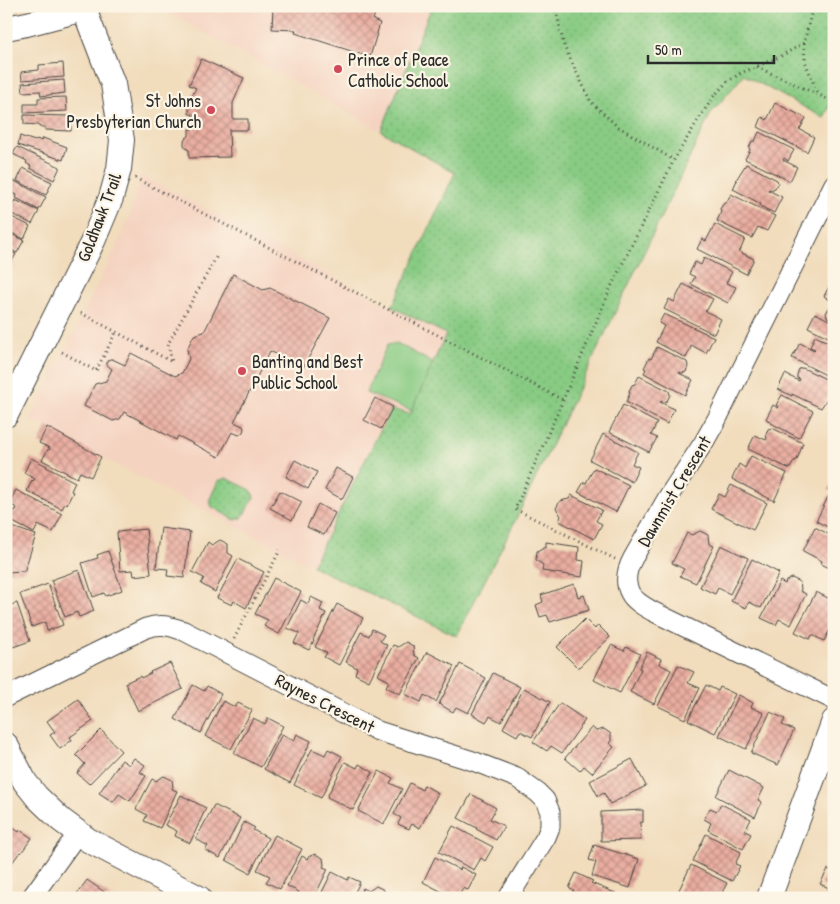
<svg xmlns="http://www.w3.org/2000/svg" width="840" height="904" font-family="'Patrick Hand',sans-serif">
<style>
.built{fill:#f5d3c1}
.grass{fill:#88cb83;stroke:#5a7b57}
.park{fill:url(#park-dots);stroke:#5a7b57}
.building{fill:url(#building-cross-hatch)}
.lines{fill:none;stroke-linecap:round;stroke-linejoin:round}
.minor-casing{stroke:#494641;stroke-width:21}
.tertiary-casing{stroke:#494641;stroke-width:26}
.path{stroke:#494641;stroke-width:3;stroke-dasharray:1 4;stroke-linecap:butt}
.minor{stroke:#fff;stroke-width:19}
.tertiary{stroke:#fff;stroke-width:24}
.poi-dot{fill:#d1495b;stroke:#fcf5e5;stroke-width:2}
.labels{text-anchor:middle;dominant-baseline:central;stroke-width:4.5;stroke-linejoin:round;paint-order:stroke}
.poi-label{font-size:18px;fill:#2b2b2b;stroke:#fcf5e5;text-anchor:start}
.street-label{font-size:18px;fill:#2b2b2b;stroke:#fcf5e5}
</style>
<defs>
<pattern id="park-dots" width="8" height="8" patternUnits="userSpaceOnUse" patternTransform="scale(1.25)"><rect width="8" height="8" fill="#88cb83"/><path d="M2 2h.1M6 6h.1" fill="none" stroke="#76ae71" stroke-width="1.8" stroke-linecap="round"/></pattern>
<pattern id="building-cross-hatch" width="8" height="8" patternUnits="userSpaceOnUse" patternTransform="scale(1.25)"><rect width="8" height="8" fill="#eaada0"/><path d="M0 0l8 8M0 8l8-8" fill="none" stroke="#be8d83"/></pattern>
</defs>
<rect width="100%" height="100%" fill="#fcf5e5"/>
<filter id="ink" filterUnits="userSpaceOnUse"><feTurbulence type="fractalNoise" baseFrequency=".02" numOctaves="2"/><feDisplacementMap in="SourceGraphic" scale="10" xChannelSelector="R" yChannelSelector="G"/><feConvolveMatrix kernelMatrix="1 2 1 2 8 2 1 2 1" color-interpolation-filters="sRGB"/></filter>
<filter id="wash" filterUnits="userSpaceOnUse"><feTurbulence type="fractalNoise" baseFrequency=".0096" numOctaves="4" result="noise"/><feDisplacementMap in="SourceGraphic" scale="20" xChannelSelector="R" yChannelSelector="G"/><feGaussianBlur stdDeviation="1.12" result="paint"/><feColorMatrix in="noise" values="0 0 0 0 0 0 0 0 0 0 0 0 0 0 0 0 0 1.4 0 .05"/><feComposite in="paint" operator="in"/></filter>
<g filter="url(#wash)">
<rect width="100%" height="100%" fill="#f1dcbc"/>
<!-- built -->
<g class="built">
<polygon points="156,6 432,6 381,131"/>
<polygon points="141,175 392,307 446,334 410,415 391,409 312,566 30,420 117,246 129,218"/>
</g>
<!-- grass -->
<polygon class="grass" points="397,343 431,362 437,381 415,412 366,393 387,345"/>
<!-- park -->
<g class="park">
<polygon points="432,6 834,6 834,97 824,118 744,75 711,113 516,519 457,636 312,566 391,409 410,414 446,334 392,307 455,173 381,131"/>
<polygon points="226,478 251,490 254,497 242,518 235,520 212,507 209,501 218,481"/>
</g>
<g id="blocks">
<!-- building -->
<g class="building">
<polygon points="273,6 377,6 373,20 380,23 370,57 295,33 296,30 272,29"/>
<polygon points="201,59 244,78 233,103 233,119 248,119 248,130 229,130 230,157 189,158 189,150 186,148 184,145 184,141 186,138 189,136 189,129 193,129 193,114 189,114 189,106 193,106 193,105 188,103 196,88 189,85"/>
<polygon points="63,63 64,77 22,80 21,72 39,70 39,65"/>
<polygon points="64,80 65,93 41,96 40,91 23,92 22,83"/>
<polygon points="66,97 67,111 24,113 24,104 38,104 38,98"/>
<polygon points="775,103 806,118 800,129 799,129 814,137 807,152 758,127 762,117 767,120"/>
<polygon points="24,115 71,116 71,131 45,130 45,127 39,127 39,125 24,124"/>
<polygon points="759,132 794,150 788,161 784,158 783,160 797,167 790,181 745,159 750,150 749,148 752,141 755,141"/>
<polygon points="20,136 35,141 36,139 42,141 43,138 67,147 63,160 18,145"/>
<polygon points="17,147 60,167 54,180 30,168 31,166 26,163 27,161 13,154"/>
<polygon points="746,164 777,180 778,183 775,188 771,190 769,189 768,190 782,197 774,213 760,206 761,204 733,189 737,180 736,180"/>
<polygon points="23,168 52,182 46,195 17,181"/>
<polygon points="6,177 46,197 39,210 16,198 17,195 11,192 12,190 6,187"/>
<polygon points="731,194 775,216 767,231 758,227 752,238 717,221 721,212 720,209 724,203 726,203"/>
<polygon points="8,200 14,203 15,200 39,211 32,224 6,211 6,202"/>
<polygon points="6,214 30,226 24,239 6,230"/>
<polygon points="715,224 745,239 740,251 738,251 754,259 746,274 697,249 702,239 706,241"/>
<polygon points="6,232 24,240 17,253 6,247"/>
<polygon points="6,250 16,254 9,267 6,266"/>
<polygon points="704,258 732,272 726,283 736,287 728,303 691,284 695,277 689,274 695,262 701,265"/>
<polygon points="233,274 263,290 270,288 330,318 303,368 270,351 234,422 243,426 244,428 243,432 239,435 232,432 219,457 178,436 176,440 124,412 120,419 113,421 84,406 95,384 106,381 112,369 107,365 107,361 110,359 112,359 125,365 131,353 175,376 182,373 189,359 187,349 194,335 204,332"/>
<polygon points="831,283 834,284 834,303 824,296"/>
<polygon points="683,284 713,299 707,310 705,311 721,319 714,334 664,309 669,299 674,302"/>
<polygon points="833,307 834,308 834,340 808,327 815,313 829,320 830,318 827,317 826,313 829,308"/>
<polygon points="664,314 714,337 706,353 691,345 691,347 686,358 656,342 664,326 659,323"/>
<polygon points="815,336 834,345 834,379 792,358 800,343 814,350 815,349 810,347"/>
<polygon points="657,347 687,362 688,366 686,372 682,373 680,372 679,373 693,380 685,395 644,373 646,369 644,368 649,358 651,359"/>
<polygon points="803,368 834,383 830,390 831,393 821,408 792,394 792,396 778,389 785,374 799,381 800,379 797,378 797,375 799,369"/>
<polygon points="639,376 669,391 670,395 667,401 664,402 662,401 660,402 674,409 667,424 626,402 630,393 629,391 632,385 635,384"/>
<polygon points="782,395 813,411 799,438 771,423 771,422 766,419 773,405 778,408 779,407 776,405"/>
<polygon points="375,398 393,407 381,429 364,420"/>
<polygon points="623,405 657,423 651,435 657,438 649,452 609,432"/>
<polygon points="47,427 101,457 91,477 80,472 77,478 42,460 48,449 49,450 50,448 39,443"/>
<polygon points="772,428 803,443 797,460 794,461 790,469 748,449 755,435 766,440 767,438 766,435 768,429"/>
<polygon points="603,434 638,452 632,464 639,467 632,482 590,460"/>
<polygon points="751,456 787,473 774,501 732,479 739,464 745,468"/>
<polygon points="31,458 47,466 46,467 75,482 71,491 73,492 67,504 65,503 62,509 27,491 32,480 33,481 35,479 24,473"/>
<polygon points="295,460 317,472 308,489 286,477"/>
<polygon points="336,468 353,477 342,499 325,490"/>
<polygon points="594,468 629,485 616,512 578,492 584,482 586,483"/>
<polygon points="834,478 834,493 828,490"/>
<polygon points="731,485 767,503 753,530 711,509 719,494 725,497"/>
<polygon points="16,490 62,514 53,532 38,525 34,533 11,521 9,516 12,511 16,510 17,508 9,504"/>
<polygon points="280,491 302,502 292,520 270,508"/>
<polygon points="571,495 602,510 596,521 602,524 594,539 559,521 561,516 556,508 560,501 569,499"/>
<polygon points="829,495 834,497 834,530 816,521"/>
<polygon points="318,504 335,513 324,535 307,527"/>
<polygon points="6,525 36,535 25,569 25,571 6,572"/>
<polygon points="815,527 834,537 834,570 821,564 822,561 803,551"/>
<polygon points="161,528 190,532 184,578 167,576 168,569 156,568"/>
<polygon points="146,529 151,574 134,576 133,570 120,571 117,532"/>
<polygon points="700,531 708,535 709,544 714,546 696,583 680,576 684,569 672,563 687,533 692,535"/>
<polygon points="220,540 228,544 228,553 233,556 215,592 201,584 204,578 192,572 208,542 212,545"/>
<polygon points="546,542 579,547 578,560 584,561 582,577 542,571 543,565 536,560 537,551 544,547 546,547"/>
<polygon points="721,545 748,558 730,594 718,588 715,594 700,587"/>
<polygon points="108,551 122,590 106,596 104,593 93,597 82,563 98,558 97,555"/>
<polygon points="238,559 264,572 246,608 234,601 232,605 217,598"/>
<polygon points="752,559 779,573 761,608 749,602 746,608 731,601"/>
<polygon points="79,570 94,611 79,617 77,612 65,617 51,580"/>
<polygon points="274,578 301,592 279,634 264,626 268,620 255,614"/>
<polygon points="792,578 800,582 801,589 800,591 806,594 791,625 779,619 776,625 761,618 780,581 785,584 786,581"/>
<polygon points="48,584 63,625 47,631 45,622 32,627 20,594"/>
<polygon points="574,584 578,597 584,595 589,610 550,622 547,615 540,617 536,605 543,602 541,595"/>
<polygon points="816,592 834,601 834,622 824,641 812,635 810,639 795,632"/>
<polygon points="311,597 323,603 320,610 326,613 313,640 314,641 309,650 294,643 299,633 287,628 301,600 308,604"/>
<polygon points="6,601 11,603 11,605 17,603 30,641 13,647 10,638 6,639"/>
<polygon points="337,604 363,618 339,665 324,657 327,653 315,647"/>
<polygon points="585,619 595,629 598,625 610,637 578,668 557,647"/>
<polygon points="372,629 384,635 380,641 387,645 369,681 355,674 357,668 346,662 361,632 369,636"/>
<polygon points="406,642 413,646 414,655 419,658 400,694 386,687 389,681 378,675 393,645 398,647"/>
<polygon points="611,645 624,651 626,647 640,654 620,693 594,680"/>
<polygon points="427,652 454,666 436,702 424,695 421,702 405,694"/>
<polygon points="647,652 661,659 659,664 671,670 654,704 630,692 641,669 639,668"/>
<polygon points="170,663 183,689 138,711 125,683 140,676 141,678 151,673 150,672"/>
<polygon points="460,664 486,678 468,713 456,707 453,712 439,704"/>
<polygon points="678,665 694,672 688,683 700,688 685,719 658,706"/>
<polygon points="493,673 520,687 501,722 490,716 486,722 472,714"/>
<polygon points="193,685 204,691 207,686 221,694 201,733 175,719"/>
<polygon points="706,685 718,691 720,687 735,694 715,733 688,720"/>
<polygon points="524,688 550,702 532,737 520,731 517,736 503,728"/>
<polygon points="739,695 753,703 751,707 764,713 746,749 719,736"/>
<polygon points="78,699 93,721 70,737 72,740 60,749 50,735 55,732 47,721"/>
<polygon points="223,701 235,707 238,703 252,710 231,749 205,736"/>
<polygon points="560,703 585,720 562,753 551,746 547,751 533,742"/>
<polygon points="770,712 785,719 782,725 794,730 778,765 751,753"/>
<polygon points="253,718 265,724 268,718 283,726 261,767 234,753"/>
<polygon points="592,727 596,731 604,729 611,734 611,741 609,743 614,747 592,773 584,766 580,771 565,758"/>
<polygon points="101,730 121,751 89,784 77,773 85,764 76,755"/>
<polygon points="282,734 294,741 297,734 311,741 290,783 264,769"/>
<polygon points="312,749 325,755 328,749 342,756 321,798 294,785"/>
<polygon points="134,758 145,765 140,772 146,776 130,801 119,794 113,802 99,793 122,760 129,765"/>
<polygon points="632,759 646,786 610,804 604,793 598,796 590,781"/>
<polygon points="345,762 357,768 359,764 373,772 353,810 327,797"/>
<polygon points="729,770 764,788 758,800 762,802 755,817 716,796"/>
<polygon points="379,771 393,778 390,783 402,789 384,824 358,811"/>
<polygon points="164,776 172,780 173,787 172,789 177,791 160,828 144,821 147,815 136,809 152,779 157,781 158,779"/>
<polygon points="410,783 422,790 424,785 438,793 420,828 412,824 409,829 398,824 401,818 394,814"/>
<polygon points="471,794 496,808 490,819 504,826 496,840 476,829 477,828 458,818"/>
<polygon points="181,795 206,808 190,843 175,836 177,831 165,825"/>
<polygon points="721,804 751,819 745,831 751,834 743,849 708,830 711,823 704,819 710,808 717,811"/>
<polygon points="214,805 240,818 220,858 205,850 208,846 196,839"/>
<polygon points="643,810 643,822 640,823 641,840 601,841 601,812"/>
<polygon points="244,822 255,828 253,830 268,838 250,873 226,860"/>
<polygon points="6,823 19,832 20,830 32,838 21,853 20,852 6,871"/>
<polygon points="453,826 493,847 485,861 481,858 474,870 439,852"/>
<polygon points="706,834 741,852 735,864 740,866 732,881 693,861"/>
<polygon points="275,835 302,849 280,889 266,882 270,876 257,870"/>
<polygon points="594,845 639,859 630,888 592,876 596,862 589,860"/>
<polygon points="315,854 323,858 324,865 323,867 328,869 314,898 296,898 299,892 287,886 302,856 307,859 308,857"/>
<polygon points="435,857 460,870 461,867 476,875 468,890 463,888 458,898 454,898 423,882"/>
<polygon points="691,865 727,883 721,895 726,898 690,898 678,892"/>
<polygon points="828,869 834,872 834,898 825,898 829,888 820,884"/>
<polygon points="332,872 348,880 349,877 360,882 352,898 319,898"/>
<polygon points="576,873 593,881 591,883 615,893 613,898 571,898 574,891 569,888"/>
<polygon points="87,880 113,898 74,898"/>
<polygon points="376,886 384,890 385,898 358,898 363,888 369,891"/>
</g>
</g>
</g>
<g filter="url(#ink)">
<use href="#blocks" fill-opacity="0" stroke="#494641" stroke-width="1"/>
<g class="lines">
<!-- minor casing -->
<g class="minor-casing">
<g id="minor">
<path d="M834 184 717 419 704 442 668 497 633 558C627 569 624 582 630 593 634 601 645 607 652 611L834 700"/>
<path d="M6 697 146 628C161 623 169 626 184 631L378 731 473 761 517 778 538 793 545 800 550 812V827L546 837 508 898"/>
<polyline points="31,898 78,833"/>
</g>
</g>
<!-- tertiary casing -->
<g class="tertiary-casing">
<g id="tertiary">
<polyline points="6,28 27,24 84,9 89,6"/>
<polyline points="6,415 93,241 111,198 119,169 122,140 113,84 84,9"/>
<polyline points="6,745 25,782 37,797 61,820 88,840 199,898"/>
<polyline points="769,898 834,721"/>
</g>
</g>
<!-- path -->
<g class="path">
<polyline points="555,6 564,46 591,102 617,126 674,160"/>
<polyline points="804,43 805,61 818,95"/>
<polyline points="757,67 834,102"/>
<polyline points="135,178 563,400"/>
<polyline points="81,313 172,362 168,344 218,254"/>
<polyline points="62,352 96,371 116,332"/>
<polyline points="615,559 515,509 563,400 611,287 674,160 698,120 714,96 727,82 741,73 781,56 804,43 813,6"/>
<polyline points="234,639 280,550"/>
</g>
<!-- minor -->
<use href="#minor" class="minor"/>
<!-- tertiary -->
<use href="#tertiary" class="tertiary"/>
</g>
</g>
<!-- markers -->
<g class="poi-dot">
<circle cx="338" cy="69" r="5"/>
<circle cx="211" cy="110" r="5"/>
<circle cx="242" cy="371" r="5"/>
</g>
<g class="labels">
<!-- poi labels -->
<g class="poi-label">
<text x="348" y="59">Prince of Peace<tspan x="348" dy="21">Catholic School</tspan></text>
<text x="201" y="100" text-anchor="end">St Johns<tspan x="201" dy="21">Presbyterian Church</tspan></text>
<text x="252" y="361">Banting and Best<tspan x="252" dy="21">Public School</tspan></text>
</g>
<!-- street labels -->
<g class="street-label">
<text transform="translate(99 217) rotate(-69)">Goldhawk Trail</text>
<text transform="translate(674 491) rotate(-59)">Dawnmist Crescent</text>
<text transform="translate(325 703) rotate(27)">Raynes Crescent</text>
</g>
</g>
<!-- margin -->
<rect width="840" height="904" fill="none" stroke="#fcf5e5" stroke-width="25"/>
<!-- scale -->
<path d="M648 55v8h126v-8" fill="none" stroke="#2b2b2b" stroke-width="2.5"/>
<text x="655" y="55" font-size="15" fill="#2b2b2b" stroke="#fcf5e5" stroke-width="4" paint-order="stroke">50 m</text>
</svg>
